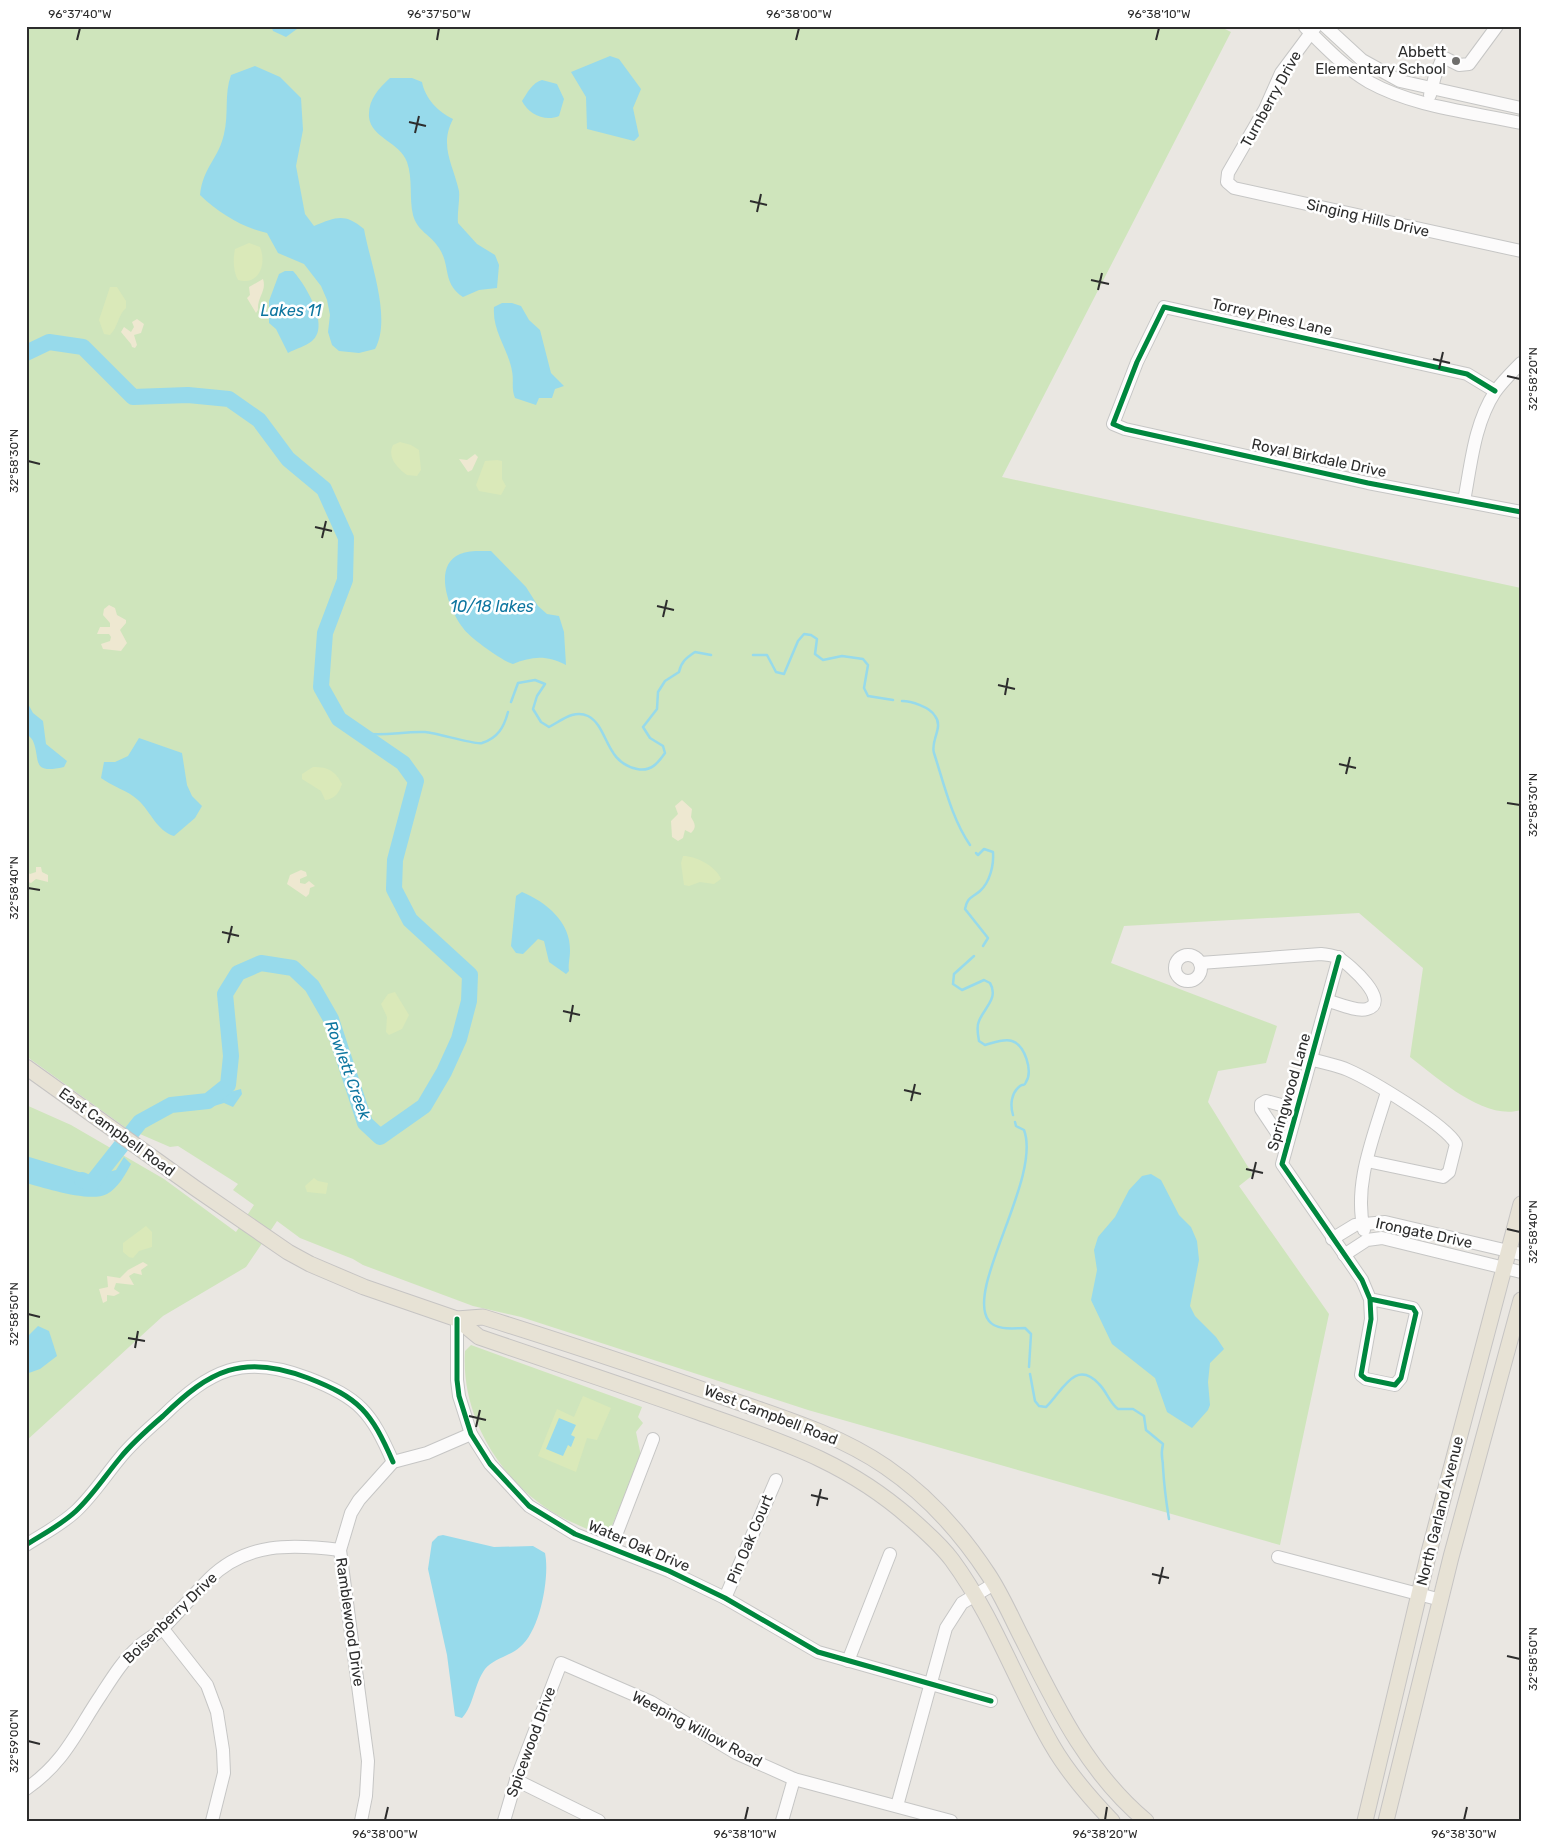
<svg xmlns="http://www.w3.org/2000/svg" width="1547" height="1847" font-family="Rubik,sans-serif">
<style>
.green{fill:#cfe5bc}
.sand{fill:#eee8d1}
.pitch{fill:#dae9b9}
.water{fill:#97daeb}
.lines{fill:none;stroke-linecap:round;stroke-linejoin:round}
.stream{stroke:#97daeb;stroke-width:2.5}
.river{stroke:#97daeb;stroke-width:16}
.minor-casing{stroke:#c6c6c5;stroke-width:14}
.major-casing{stroke:#c6c4c3;stroke-width:17}
.minor{stroke:#fcfbfb;stroke-width:12}
.major{stroke:#e7e2d5;stroke-width:15}
.cycleway-casing{stroke:#fff;stroke-width:8}
.cycleway{stroke:#00873e;stroke-width:5}
.ticks{fill:none;stroke:#2d2d2d;stroke-width:2}
.poi-dot{fill:#6f6e6c;stroke:#fff;stroke-width:2}
.labels{text-anchor:middle;dominant-baseline:central;stroke-width:5;stroke-linejoin:round;paint-order:stroke}
.poi-label{font-size:15px;fill:#2d2d2d;stroke:#fff;text-anchor:end}
.street-label{font-size:15px;fill:#2d2d2d;stroke:#fff}
.water-label{font-size:16px;font-style:italic;fill:#0e76a0;stroke:#fff}
.neatline{fill:none;stroke:#2d2d2d;stroke-width:2}
.ticks-label{font-size:12px;text-anchor:middle;fill:#2d2d2d}
</style>
<rect width="100%" height="100%" fill="#eae7e2"/>
<!-- green -->
<g class="green">
<path d="M26 26H1219L1231 32 1002 477 1521 588V1110C1484 1121 1438 1078 1410 1057L1423 968 1359 913 1124 926 1111 963 1277 1026 1266 1063 1218 1071 1208 1102 1253 1175 1239 1186 1329 1314 1280 1545 808 1410 521 1317 473 1306 363 1265 353 1259 300 1238 277 1221 246 1267 163 1316 26 1441V1105L71 1125 164 1179 236 1232 254 1205 233 1190 238 1184 178 1146 170 1147 126 1128 26 1056Z"/>
<path d="M471 1345 642 1407 638 1417 643 1423 636 1432 641 1456 609 1533C599 1537 586 1528 576 1524 510 1497 460 1423 465 1351Z"/>
</g>
<!-- sand -->
<g class="sand">
<path d="M263 279C267 291 257 297 258 310L256 313 247 298 250 295 249 287Z"/>
<polygon points="137,319 144,324 141,333 134,335 137,345 135,348 132,347 131,344 121,332 124,327 131,332 134,327 132,322"/>
<polygon points="475,454 478,457 472,470 468,472 459,459 467,460"/>
<polygon points="109,605 115,608 117,615 126,620 126,623 120,630 127,643 121,651 103,649 101,644 110,641 111,637 109,634 97,634 100,627 110,627 110,623 103,615 104,609"/>
<path d="M682 800 692 809 691 817C695 824 697 827 691 833L685 830 683 838 678 841 672 837 671 821 678 814 675 806Z"/>
<polygon points="36,867 41,867 42,872 48,875 48,882 36,879 31,883 26,881 26,871 30,874 36,872"/>
<polygon points="301,870 306,872 307,876 300,879 300,883 305,884 309,881 315,886 310,888 309,894 306,897 287,884 290,875"/>
<polygon points="143,1262 148,1265 141,1270 142,1275 134,1273 129,1276 134,1285 116,1283 114,1289 120,1293 114,1296 107,1295 107,1301 103,1303 99,1289 108,1287 107,1276 120,1278 128,1270"/>
</g>
<!-- pitch -->
<g class="pitch">
<path d="M249 243 260 247C267 264 259 286 238 280 233 271 233 259 235 249Z"/>
<path d="M110 287H117L126 301V308C118 315 118 327 110 335L104 334 99 320Z"/>
<path d="M400 442 411 445 419 450 421 470 417 476 407 475C397 468 387 457 393 445Z"/>
<polygon points="497,460 502,461 502,479 506,486 501,495 479,491 476,485 485,461"/>
<path d="M313 767C329 767 335 771 342 784 339 793 335 799 325 800L321 791 302 779V774Z"/>
<path d="M683 856C696 856 716 866 721 879L714 884 700 882 689 886 684 885 681 863Z"/>
<polygon points="395,992 409,1015 402,1029 389,1035 386,1032 387,1017 381,1004 388,994"/>
<polygon points="314,1178 318,1181 328,1183 326,1194 307,1192 305,1186"/>
<polygon points="146,1226 152,1232 152,1247 139,1251 133,1258 129,1257 123,1252 123,1243"/>
<polygon points="583,1396 611,1408 597,1440 587,1438 576,1472 538,1456 557,1409 574,1417"/>
</g>
<!-- water -->
<g class="water">
<polygon points="271,26 301,26 286,37 273,31"/>
<polygon points="610,56 619,59 641,89 633,108 639,136 634,141 587,129 586,97 571,72"/>
<path d="M255 66 280 77 301 98 303 130 296 166 305 214 314 226C337 217 344 213 364 229 370 263 392 318 375 349L359 353 339 351 332 345 328 332 330 315 327 300 321 286 304 264 278 253 267 233C241 227 219 213 200 195 203 167 219 158 224 134 229 114 224 94 231 75Z"/>
<path d="M390 78H412L422 82C425 98 438 112 453 119 439 146 453 164 459 191 460 200 457 213 458 223L477 244 495 255 499 265 497 288 479 290 463 297C442 283 451 266 439 248 431 235 417 231 413 215 409 198 413 179 407 162 400 142 371 138 369 117 368 100 378 89 390 78Z"/>
<path d="M542 80 557 84 564 99 559 116C545 122 528 114 522 101 527 93 533 82 542 80Z"/>
<path d="M285 271H293C305 284 331 326 312 341 306 346 295 349 288 353L276 329 269 323V301L279 274Z"/>
<path d="M502 303H512L521 306 529 320 540 330 551 373 564 386 555 389 552 398H539L536 405 515 398C511 388 514 381 512 371 508 348 492 331 494 307Z"/>
<path d="M491 551 526 587 538 606 547 614 559 616 564 632 566 665C547 655 532 656 513 664 502 661 469 637 463 628 449 610 432 566 460 554 469 550 482 551 491 551Z"/>
<path d="M26 700 33 713 43 721 46 744 67 761 64 767C30 775 41 759 33 741 32 738 27 735 26 732 24 723 26 709 26 700Z"/>
<path d="M139 738 182 753 187 785 192 796 202 806 195 818 174 836C157 831 151 812 138 800 127 790 113 787 101 778L104 762H115L128 756Z"/>
<path d="M522 892C546 902 571 922 570 951 570 958 568 964 569 971L566 974 549 962 544 941 538 939 523 954 516 953 511 946 516 896Z"/>
<polygon points="241,1089 242,1094 233,1107 224,1103 204,1109 201,1101 218,1092 226,1093"/>
<path d="M26 1156 92 1176 116 1170 124 1157 131 1164C125 1175 118 1188 107 1194 90 1203 45 1188 26 1183Z"/>
<polygon points="1151,1174 1161,1180 1179,1215 1191,1227 1197,1241 1199,1260 1190,1306 1195,1316 1216,1337 1224,1349 1210,1363 1208,1382 1210,1405 1208,1410 1192,1428 1167,1412 1155,1378 1112,1344 1091,1300 1097,1270 1094,1250 1098,1237 1115,1217 1129,1190 1142,1176"/>
<polygon points="38,1326 49,1331 57,1356 40,1369 26,1374 26,1338"/>
<polygon points="559,1418 576,1425 571,1435 575,1437 571,1447 568,1445 563,1456 546,1449"/>
<path d="M443 1535 494 1547 533 1546 545 1553C550 1577 540 1631 520 1647 510 1656 493 1659 485 1669 474 1684 474 1705 462 1718L455 1716 447 1655 428 1569 432 1542 438 1536Z"/>
</g>
<g class="lines">
<!-- stream -->
<g class="stream">
<polyline points="753,655 767,655 776,672 784,674 798,641 804,634 811,635 817,639 815,654 823,660 842,656 863,659 868,665 864,688 868,696 893,700"/>
<path d="M902 701C911 701 930 707 935 716 944 727 930 741 934 753 944 784 952 819 970 845"/>
<path d="M511 702 518 683 535 680 545 684 537 696 533 709 541 722 549 727C561 721 574 709 588 716 609 727 604 762 637 769 651 772 658 763 665 753L663 746 650 738 643 727 657 709 658 692 665 681 679 672C681 662 686 658 695 652L711 655"/>
<path d="M360 733C385 737 402 731 425 732 438 733 474 745 482 743 498 738 504 727 508 712"/>
<path d="M976 853 978 855 984 849 993 852C994 865 990 882 980 891 972 898 967 897 965 909L988 938 983 946"/>
<path d="M974 956 954 974 953 984 962 990 984 980 990 983C999 998 984 1008 979 1021 976 1027 978 1034 979 1041L985 1045C993 1043 1004 1038 1012 1041 1025 1045 1033 1071 1026 1082 1024 1087 1025 1083 1020 1086 1011 1093 1010 1105 1013 1115"/>
<path d="M1015 1122 1016 1126 1024 1130C1042 1178 964 1290 989 1321 997 1331 1015 1328 1025 1328L1031 1334 1029 1367"/>
<path d="M1030 1374 1035 1401 1039 1406 1046 1407C1062 1392 1075 1358 1099 1384 1107 1392 1109 1402 1118 1409H1133L1144 1416 1146 1430 1163 1444C1160 1457 1163 1457 1163 1467 1164 1485 1166 1501 1169 1519"/>
</g>
<!-- river -->
<polyline class="river" points="26,353 49,342 83,347 133,397 188,395 229,399 259,420 288,459 324,489 346,538 345,580 325,633 321,687 339,719 403,763 416,781 395,860 394,889 410,920 470,975 469,1001 459,1039 444,1072 424,1106 380,1137 365,1123 331,1019 312,986 293,968 261,963 238,973 225,994 231,1056 228,1085 208,1101 171,1105 140,1122 91,1184 82,1180"/>
<!-- minor casing -->
<g class="minor-casing">
<g id="minor">
<polyline points="1316,26 1281,73 1265,109 1228,173 1227,182 1234,188 1521,251"/>
<polyline points="1325,26 1362,60 1400,81 1521,108"/>
<path d="M1305 27C1324 46 1345 68 1369 82 1414 107 1471 112 1521 123"/>
<polyline points="1430,95 1435,76 1443,57 1459,65 1469,64 1497,26"/>
<polyline points="1495,391 1467,374 1164,307 1137,362 1113,424 1125,429 1368,483 1521,512"/>
<path d="M1464 501C1471 465 1474 424 1495 392 1502 382 1512 372 1521 363"/>
<circle cx="1188" cy="968" r="13"/>
<polyline points="1339,957 1282,1164 1362,1280 1370,1299 1371,1319 1361,1375 1366,1379 1395,1385 1401,1378 1416,1313 1413,1308 1370,1299"/>
<path d="M1200 963 1321 954C1327 955 1335 955 1340 959 1349 964 1392 1002 1367 1009 1357 1012 1339 1004 1329 1001"/>
<path d="M1311 1059C1323 1063 1337 1065 1348 1070 1371 1080 1446 1125 1456 1144L1449 1172 1443 1177 1367 1161"/>
<polyline points="1285,1145 1261,1109 1261,1104 1266,1101 1296,1109"/>
<path d="M1364 1230C1353 1184 1374 1136 1387 1092"/>
<polyline points="1332,1239 1355,1225 1385,1222 1521,1254"/>
<polyline points="1344,1255 1367,1240 1382,1238 1521,1272"/>
<polyline points="457,1319 457,1380 459,1396 471,1434 490,1464 529,1506 575,1534 669,1571 725,1598 818,1652 991,1701"/>
<path d="M26 1545C43 1534 61 1525 76 1511 93 1495 105 1476 120 1458 132 1443 148 1429 163 1416 210 1370 243 1353 308 1378 360 1398 371 1412 393 1462"/>
<polyline points="611,1548 653,1439"/>
<polyline points="1278,1557 1441,1600"/>
<polyline points="725,1598 776,1480"/>
<polyline points="163,1629 207,1685 217,1712 223,1750 224,1773 212,1821"/>
<polyline points="848,1661 890,1554"/>
<polyline points="516,1780 599,1821"/>
<path d="M26 1789C65 1762 76 1732 101 1695 112 1678 123 1660 138 1647 146 1639 157 1635 165 1626 180 1611 194 1594 209 1579 246 1542 292 1544 340 1550"/>
<polyline points="897,1806 946,1628 962,1603 994,1584"/>
<polyline points="361,1821 366,1796 368,1761 340,1550 351,1513 359,1500 393,1462 427,1453 471,1434"/>
<polyline points="504,1821 516,1780 561,1663 651,1702 736,1753 794,1779 951,1821"/>
<polyline points="782,1821 794,1779"/>
</g>
</g>
<!-- major casing -->
<g class="major-casing">
<g id="major">
<path d="M26 1067 195 1188 288 1252 310 1264 364 1287 457 1319 479 1337C552 1362 625 1386 698 1412 779 1441 844 1460 910 1518 925 1531 941 1545 952 1560 994 1617 1017 1685 1052 1745 1068 1773 1090 1798 1112 1821"/>
<path d="M457 1319 483 1317C566 1343 648 1370 729 1399 783 1418 838 1434 886 1467 927 1495 961 1533 988 1574 1002 1595 1012 1619 1023 1640 1056 1706 1088 1773 1146 1821"/>
<polyline points="1365,1821 1429,1552 1521,1204"/>
<polyline points="1386,1821 1451,1557 1521,1300"/>
</g>
</g>
<!-- minor -->
<use href="#minor" class="minor"/>
<!-- major -->
<use href="#major" class="major"/>
<!-- cycleway casing -->
<g class="cycleway-casing">
<g id="cycleway">
<polyline points="1495,391 1467,374 1164,307 1137,362 1113,424 1125,429 1368,483 1521,512"/>
<polyline points="1339,957 1282,1164 1362,1280 1370,1299 1371,1319 1361,1375 1366,1379 1395,1385 1401,1378 1416,1313 1413,1308 1370,1299"/>
<polyline points="457,1319 457,1380 459,1396 471,1434 490,1464 529,1506 575,1534 669,1571 725,1598 818,1652 991,1701"/>
<path d="M26 1545C43 1534 61 1525 76 1511 93 1495 105 1476 120 1458 132 1443 148 1429 163 1416 210 1370 243 1353 308 1378 360 1398 371 1412 393 1462"/>
</g>
</g>
<!-- cycleway -->
<use href="#cycleway" class="cycleway"/>
</g>
<!-- ticks -->
<path class="ticks" d="M77 40 80 28M437 40 439 28M796 40 799 28M1156 40 1159 28M409 122 426 126M415 133 419 116M750 201 767 205M757 212 761 194M1091 280 1109 284M1098 290 1102 273M1433 359 1450 363M1439 369 1443 352M1507 376 1520 379M28 461 40 464M315 527 332 531M322 538 326 521M657 606 674 610M663 617 667 600M998 685 1015 689M1005 695 1008 678M1339 764 1356 768M1346 774 1350 757M1507 803 1520 805M28 888 40 890M222 932 239 936M228 943 232 926M563 1011 580 1015M570 1022 573 1005M904 1090 921 1094M911 1101 915 1084M1246 1169 1263 1173M1252 1179 1256 1162M1507 1229 1520 1232M28 1314 40 1317M128 1338 145 1341M135 1348 138 1331M469 1416 486 1420M476 1427 480 1410M811 1495 828 1499M817 1506 821 1489M1152 1574 1169 1578M1159 1584 1163 1567M1507 1656 1520 1659M28 1741 40 1744M385 1820 388 1807M745 1820 748 1807M1105 1820 1107 1807M1464 1820 1467 1807"/>
<!-- markers -->
<circle class="poi-dot" cx="1456" cy="61" r="5"/>
<g class="labels">
<!-- poi labels -->
<g class="poi-label">
<text x="1446" y="52">Abbett<tspan x="1446" dy="17">Elementary School</tspan></text>
</g>
<!-- street labels -->
<g class="street-label">
<text transform="translate(1271 99) rotate(-61)">Turnberry Drive</text>
<text transform="translate(1368 218) rotate(13)">Singing Hills Drive</text>
<text transform="translate(1272 317) rotate(13)">Torrey Pines Lane</text>
<text transform="translate(1319 458) rotate(12)">Royal Birkdale Drive</text>
<text transform="translate(1289 1092) rotate(-74)">Springwood Lane</text>
<text transform="translate(117 1132) rotate(36)">East Campbell Road</text>
<text transform="translate(1424 1233) rotate(12)">Irongate Drive</text>
<text transform="translate(771 1415) rotate(21)">West Campbell Road</text>
<text transform="translate(1440 1511) rotate(-76)">North Garland Avenue</text>
<text transform="translate(750 1539) rotate(-67)">Pin Oak Court</text>
<text transform="translate(639 1546) rotate(23)">Water Oak Drive</text>
<text transform="translate(170 1618) rotate(-44)">Boisenberry Drive</text>
<text transform="translate(350 1622) rotate(82)">Ramblewood Drive</text>
<text transform="translate(697 1729) rotate(28)">Weeping Willow Road</text>
<text transform="translate(531 1742) rotate(-70)">Spicewood Drive</text>
</g>
<!-- water labels -->
<g class="water-label">
<text x="291" y="310">Lakes 11</text>
<text x="492" y="606">10/18 lakes</text>
<text transform="translate(348 1070) rotate(70)">Rowlett Creek</text>
</g>
</g>
<!-- border -->
<rect width="1547" height="1847" fill="none" stroke="#ffffff" stroke-width="55"/>
<rect x="28" y="28" width="1492" height="1792" class="neatline"/>
<g class="ticks-label">
<text x="80" y="18">96°37'40"W</text>
<text x="439" y="18">96°37'50"W</text>
<text x="799" y="18">96°38'00"W</text>
<text x="1159" y="18">96°38'10"W</text>
<text transform="translate(1533 379) rotate(-90)" y="4">32°58'20"N</text>
<text transform="translate(14 461) rotate(-90)" y="4">32°58'30"N</text>
<text transform="translate(1533 805) rotate(-90)" y="4">32°58'30"N</text>
<text transform="translate(14 888) rotate(-90)" y="4">32°58'40"N</text>
<text transform="translate(1533 1232) rotate(-90)" y="4">32°58'40"N</text>
<text transform="translate(14 1314) rotate(-90)" y="4">32°58'50"N</text>
<text transform="translate(1533 1659) rotate(-90)" y="4">32°58'50"N</text>
<text transform="translate(14 1741) rotate(-90)" y="4">32°59'00"N</text>
<text x="385" y="1838">96°38'00"W</text>
<text x="745" y="1838">96°38'10"W</text>
<text x="1105" y="1838">96°38'20"W</text>
<text x="1464" y="1838">96°38'30"W</text>
</g>
</svg>
